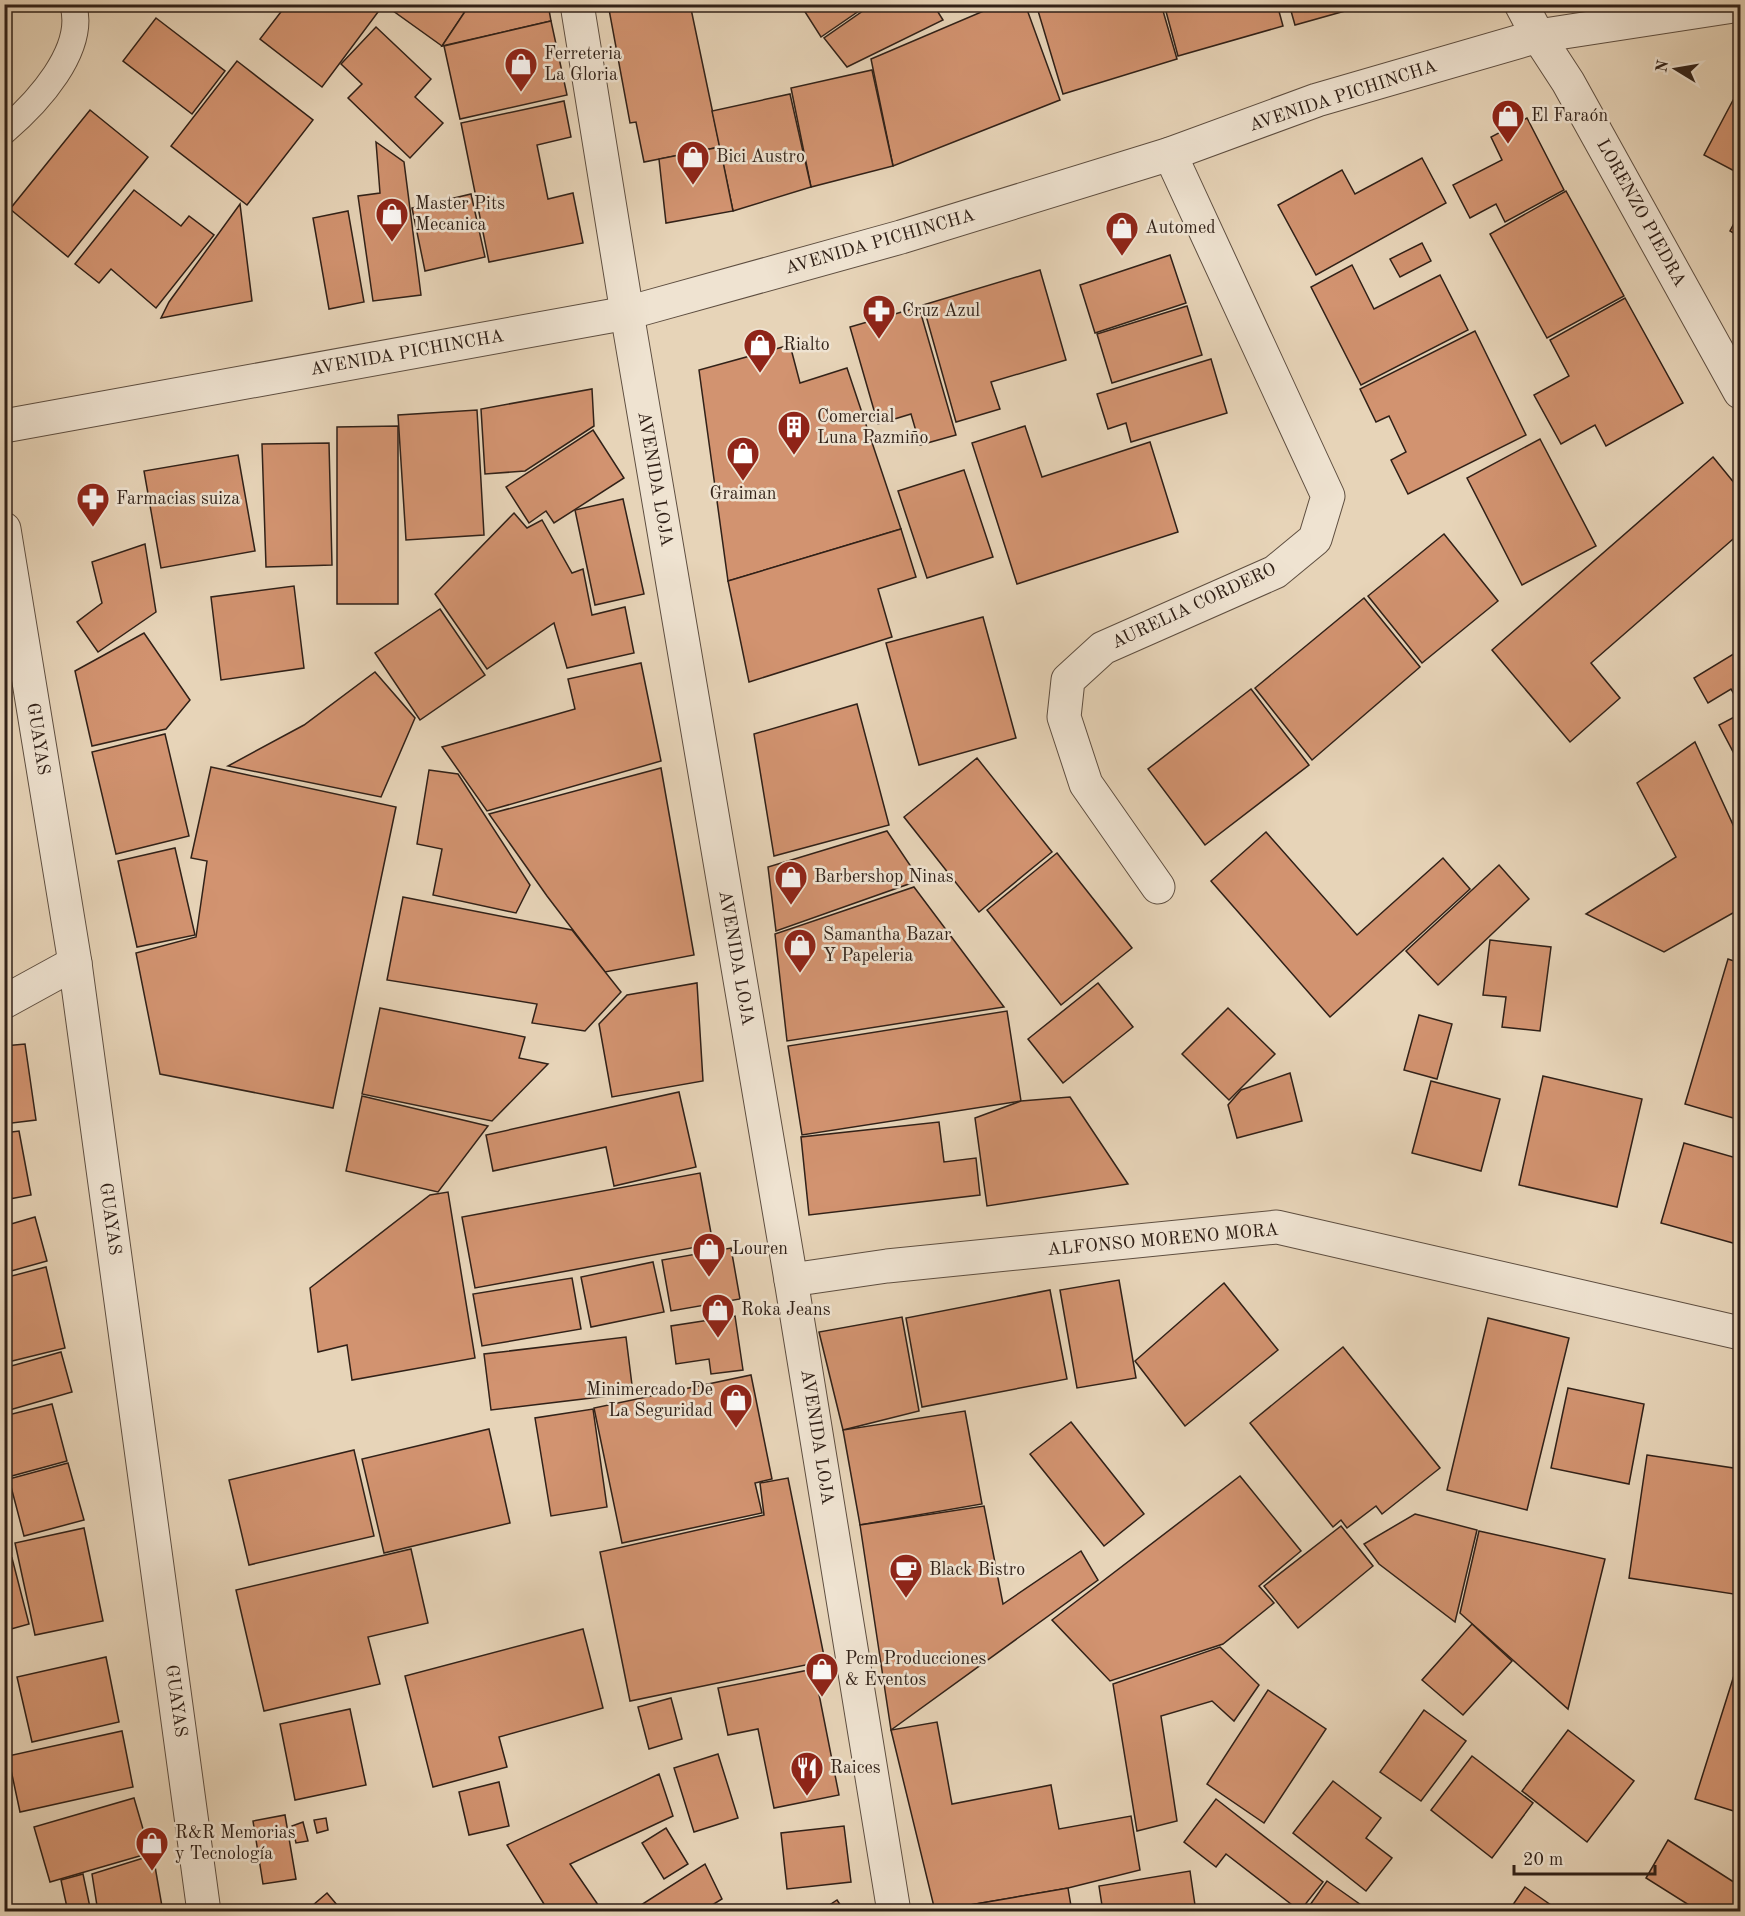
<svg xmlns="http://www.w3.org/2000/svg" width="1745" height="1916" font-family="'Old Standard TT',serif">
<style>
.building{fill:#d29370;stroke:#312118;stroke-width:1.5}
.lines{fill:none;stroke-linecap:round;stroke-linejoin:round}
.service-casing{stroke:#5e4e40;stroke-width:28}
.minor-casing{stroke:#5e4e40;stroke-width:35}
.tertiary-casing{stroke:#5e4e40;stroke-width:35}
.service{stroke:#efe3d1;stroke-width:26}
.minor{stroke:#efe3d1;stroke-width:33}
.tertiary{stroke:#efe3d1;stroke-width:33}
.labels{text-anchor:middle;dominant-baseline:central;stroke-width:5;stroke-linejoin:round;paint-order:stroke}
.poi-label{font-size:18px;fill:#312118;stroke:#efe3d1;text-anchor:start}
.street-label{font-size:18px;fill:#312118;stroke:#efe3d1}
</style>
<rect width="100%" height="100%" fill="#e7d4b8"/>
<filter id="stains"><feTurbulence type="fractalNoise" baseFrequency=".00333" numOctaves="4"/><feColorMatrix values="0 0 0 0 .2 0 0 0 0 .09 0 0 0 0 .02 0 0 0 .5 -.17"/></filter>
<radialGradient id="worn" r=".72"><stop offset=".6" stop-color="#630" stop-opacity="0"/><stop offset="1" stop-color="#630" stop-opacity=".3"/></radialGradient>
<!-- building -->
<g class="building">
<polygon points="287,4 384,4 322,87 260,39"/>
<polygon points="391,4 470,4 442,46 389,8"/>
<polygon points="470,4 548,4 551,21 442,46"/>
<polygon points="608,4 690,4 720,147 644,162 636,122 630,123"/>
<polygon points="800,4 869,4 821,37"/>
<polygon points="873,4 933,4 943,20 847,67 824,38"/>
<polygon points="1000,4 1025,4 1060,100 893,166 871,59"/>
<polygon points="1036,4 1161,4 1177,59 1063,94"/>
<polygon points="1164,4 1277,4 1283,26 1178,56"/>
<polygon points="1289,4 1370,4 1295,25"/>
<polygon points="156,18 225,71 192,114 123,61"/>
<polygon points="551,21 567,95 460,119 444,46"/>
<polygon points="376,27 431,79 415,97 443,123 410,158 348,98 362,84 341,64"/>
<polygon points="237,61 313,120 247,205 171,146"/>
<polygon points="872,70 893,166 811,187 791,88"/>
<polygon points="1740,87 1740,174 1704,155"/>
<polygon points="790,94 811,187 733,211 712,111"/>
<polygon points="564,101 571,137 537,145 548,199 573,193 583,243 489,262 461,123"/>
<polygon points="90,110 148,157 68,257 10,209"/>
<polygon points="1527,118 1564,190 1505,222 1496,204 1470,218 1453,185 1502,160 1491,137"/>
<polygon points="376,142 404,162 421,295 373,301 358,196 380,193"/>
<polygon points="720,147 733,211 666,223 659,159"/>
<polygon points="1422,158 1446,203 1316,275 1278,205 1342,170 1355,194"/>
<polygon points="134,190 181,226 189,216 214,235 156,308 111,269 99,283 75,264"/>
<polygon points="1566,191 1624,296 1547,338 1490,234"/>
<polygon points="471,194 485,257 425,271 412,208"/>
<polygon points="240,204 252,301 161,318 169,302"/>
<polygon points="348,211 364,302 329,309 313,218"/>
<polygon points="1740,212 1740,237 1730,231"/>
<polygon points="1422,243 1431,261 1400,277 1390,259"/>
<polygon points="1170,255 1186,303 1095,333 1080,285"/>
<polygon points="1352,265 1374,309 1440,275 1468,330 1361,385 1311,287"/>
<polygon points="1040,270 1066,360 991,382 1000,409 956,422 923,305"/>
<polygon points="1625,298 1683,403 1606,446 1595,425 1561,444 1534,395 1569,376 1550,340"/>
<polygon points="1187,306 1202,355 1112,383 1097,334"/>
<polygon points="919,307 956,435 920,445 911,414 878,424 850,327"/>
<polygon points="1475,331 1526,435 1408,494 1391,460 1406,452 1389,416 1376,422 1360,389"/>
<polygon points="790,345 800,383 847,368 901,529 728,581 699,370"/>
<polygon points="1211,359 1227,413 1131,442 1126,423 1108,429 1097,394"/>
<polygon points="592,389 594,426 525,471 485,474 481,409"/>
<polygon points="477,410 484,535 406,540 398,415"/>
<polygon points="398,426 398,604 337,604 337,427"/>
<polygon points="1025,426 1042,477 1150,442 1178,532 1017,584 972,443"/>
<polygon points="593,430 624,478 554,523 546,511 529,523 506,487"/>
<polygon points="1540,439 1596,546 1522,585 1467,478"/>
<polygon points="329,443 332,565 266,567 262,444"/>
<polygon points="238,455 255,551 161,568 144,471"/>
<polygon points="1713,457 1740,490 1740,533 1591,663 1620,698 1570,742 1492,650"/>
<polygon points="964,470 993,557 927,578 898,491"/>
<polygon points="623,499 644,594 595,605 575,510"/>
<polygon points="514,513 527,528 542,520 572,573 583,569 592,615 625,607 634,653 567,668 554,623 487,669 435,594"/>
<polygon points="901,529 916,577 878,589 892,637 749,682 728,581"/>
<polygon points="1444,534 1498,601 1422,663 1368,596"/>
<polygon points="145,544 156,612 98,652 77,622 102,603 92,562"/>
<polygon points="294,586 304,668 221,680 211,597"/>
<polygon points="1364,598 1420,667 1312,760 1255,688"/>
<polygon points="440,609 485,675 420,720 375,653"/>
<polygon points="983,617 1016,738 919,765 886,643"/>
<polygon points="144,633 190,700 166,729 92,746 75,671"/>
<polygon points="1740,650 1740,705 1731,689 1708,703 1694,678"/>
<polygon points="641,663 661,761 487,811 442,747 575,709 568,679"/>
<polygon points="375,672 415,718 381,797 228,766 304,725"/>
<polygon points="1251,689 1309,765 1205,845 1148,769"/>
<polygon points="857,704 889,825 774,856 754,734"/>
<polygon points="1740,714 1740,765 1719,725"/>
<polygon points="165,734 189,836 116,854 92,752"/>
<polygon points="1695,742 1740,840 1740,909 1664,952 1586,914 1676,857 1637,783"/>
<polygon points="977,758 1052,852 979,912 904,817"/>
<polygon points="211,767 396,807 333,1108 160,1074 136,953 196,937 207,861 191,858"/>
<polygon points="661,768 694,955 605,972 547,896 489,814"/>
<polygon points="429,770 458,774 530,885 516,913 433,895 442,849 417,844"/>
<polygon points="887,831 920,880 776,931 768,867"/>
<polygon points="1266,832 1357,935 1443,858 1470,889 1330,1017 1211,881"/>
<polygon points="175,848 195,935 137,947 118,861"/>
<polygon points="1057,853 1132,948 1061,1005 987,910"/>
<polygon points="1499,865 1529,899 1438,985 1406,951"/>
<polygon points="914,887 1004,1007 787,1041 775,934"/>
<polygon points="403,897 572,930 621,992 585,1031 532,1023 537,1004 387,980"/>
<polygon points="1490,940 1551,947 1540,1031 1502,1027 1506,997 1483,995"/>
<polygon points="1728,959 1740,963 1740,1120 1685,1104"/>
<polygon points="697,983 703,1081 612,1097 599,1024 627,995"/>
<polygon points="1098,983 1133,1027 1063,1083 1028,1039"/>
<polygon points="380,1008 525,1037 519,1058 548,1064 492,1121 362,1094"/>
<polygon points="1228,1008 1275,1054 1229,1100 1182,1054"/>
<polygon points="1007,1011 1021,1101 802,1135 788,1046"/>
<polygon points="1419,1015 1452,1024 1437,1079 1404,1070"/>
<polygon points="25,1044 36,1120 4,1124 4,1046"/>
<polygon points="1290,1073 1302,1121 1237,1138 1228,1105 1241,1090"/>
<polygon points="1543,1076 1642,1099 1617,1207 1519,1185"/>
<polygon points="1431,1081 1500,1099 1481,1171 1412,1153"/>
<polygon points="679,1092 696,1167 614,1186 606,1147 493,1171 486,1135"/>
<polygon points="362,1096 488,1126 438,1192 346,1171"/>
<polygon points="1070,1097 1128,1184 987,1206 975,1118 1021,1101"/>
<polygon points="939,1122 944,1162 976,1158 980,1195 809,1215 801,1137"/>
<polygon points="19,1131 31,1195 4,1200 4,1133"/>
<polygon points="1684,1143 1740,1159 1740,1245 1661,1223"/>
<polygon points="700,1173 713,1244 475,1288 462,1217"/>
<polygon points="448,1192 475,1358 352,1380 347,1345 318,1352 310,1288 430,1195"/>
<polygon points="35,1217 47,1261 4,1273 4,1226"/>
<polygon points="731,1248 740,1299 671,1311 662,1260"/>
<polygon points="653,1262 664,1312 591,1327 581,1277"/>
<polygon points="46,1267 65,1348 4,1363 4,1278"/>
<polygon points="572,1278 581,1329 482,1346 473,1294"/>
<polygon points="1119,1280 1136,1378 1077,1388 1060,1290"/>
<polygon points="1224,1283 1278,1350 1185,1426 1135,1361"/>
<polygon points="1050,1290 1067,1379 922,1407 906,1318"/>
<polygon points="735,1316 743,1370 711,1374 709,1359 676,1364 671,1326"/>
<polygon points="902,1317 919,1411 843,1430 819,1332"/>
<polygon points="1488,1318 1569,1338 1527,1510 1447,1490"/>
<polygon points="626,1337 633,1393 491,1410 484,1354"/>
<polygon points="1343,1347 1440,1468 1382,1514 1376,1506 1347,1528 1341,1520 1333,1527 1250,1423"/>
<polygon points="61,1352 72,1392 6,1411 4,1368"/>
<polygon points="751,1375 772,1479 755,1483 762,1513 622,1543 594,1408"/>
<polygon points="1568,1388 1644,1404 1629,1484 1551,1468"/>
<polygon points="52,1404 67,1461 8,1477 4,1463 4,1416"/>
<polygon points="593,1409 607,1507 551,1516 535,1418"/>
<polygon points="965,1411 982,1504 860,1525 843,1430"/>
<polygon points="1071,1422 1144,1514 1104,1546 1030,1454"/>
<polygon points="489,1429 510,1523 384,1553 362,1459"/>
<polygon points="354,1450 374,1536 249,1565 229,1480"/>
<polygon points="1647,1455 1740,1469 1740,1595 1629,1578"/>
<polygon points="68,1463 84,1520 24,1536 9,1479"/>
<polygon points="1240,1476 1301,1551 1259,1586 1274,1603 1223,1644 1110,1681 1052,1620"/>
<polygon points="788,1478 825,1661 630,1701 600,1552 764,1515 760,1483"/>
<polygon points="984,1506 1003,1604 1081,1551 1098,1580 891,1730 860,1525"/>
<polygon points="1415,1514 1477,1530 1455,1622 1379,1564 1364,1544"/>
<polygon points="1341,1526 1373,1566 1298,1628 1264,1586"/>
<polygon points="84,1528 103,1621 35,1635 15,1543"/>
<polygon points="1479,1531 1605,1559 1568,1709 1460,1613"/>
<polygon points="411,1549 428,1623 368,1637 380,1684 264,1711 236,1590"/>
<polygon points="12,1558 29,1624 4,1631 4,1560"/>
<polygon points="1472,1624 1512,1661 1463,1715 1422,1680"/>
<polygon points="583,1629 603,1708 499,1737 507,1767 433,1787 405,1676"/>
<polygon points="1220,1647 1259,1685 1234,1721 1212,1701 1161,1716 1177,1821 1137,1831 1113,1684"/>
<polygon points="106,1657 119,1722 32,1742 17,1677"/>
<polygon points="814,1669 839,1795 774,1808 758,1729 728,1735 718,1688"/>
<polygon points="1736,1669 1740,1670 1740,1813 1695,1799"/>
<polygon points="1268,1690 1326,1729 1264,1823 1207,1784"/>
<polygon points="671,1698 682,1739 649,1749 638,1707"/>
<polygon points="350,1709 366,1785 295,1800 280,1724"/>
<polygon points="1424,1710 1466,1741 1421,1801 1380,1772"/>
<polygon points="937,1722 952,1804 1051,1785 1059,1829 1131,1816 1140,1870 1068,1888 935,1911 891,1730"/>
<polygon points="1568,1730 1634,1781 1587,1842 1522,1791"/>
<polygon points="122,1731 133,1787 20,1812 8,1756"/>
<polygon points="718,1754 738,1818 694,1832 674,1768"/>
<polygon points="1472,1756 1533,1803 1492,1858 1431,1810"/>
<polygon points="659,1774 673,1816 570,1864 603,1912 549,1912 507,1845"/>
<polygon points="1333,1781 1381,1818 1366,1838 1392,1858 1366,1891 1293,1833"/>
<polygon points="499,1782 509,1826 469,1835 459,1792"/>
<polygon points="134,1798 150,1853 50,1882 34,1827"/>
<polygon points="1216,1799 1323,1882 1300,1911 1226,1854 1216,1867 1184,1842"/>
<polygon points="285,1815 296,1879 263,1884 253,1821"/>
<polygon points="326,1818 328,1830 317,1833 314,1820"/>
<polygon points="303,1822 308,1841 296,1843 292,1826"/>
<polygon points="844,1826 851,1882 787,1889 781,1833"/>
<polygon points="666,1828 688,1864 664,1879 642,1843"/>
<polygon points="1668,1840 1740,1886 1740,1912 1700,1912 1646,1878"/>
<polygon points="153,1855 163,1912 98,1912 92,1874"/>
<polygon points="705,1864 722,1899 701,1912 630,1912"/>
<polygon points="1190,1871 1196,1912 1103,1912 1099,1886"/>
<polygon points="83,1874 91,1912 68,1912 61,1880"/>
<polygon points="1327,1881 1371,1912 1305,1912"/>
<polygon points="1525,1887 1561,1912 1508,1912"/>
<polygon points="1068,1888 1072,1912 935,1912 935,1911"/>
<polygon points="327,1893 343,1912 305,1912"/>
<polygon points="837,1900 845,1912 819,1912"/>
</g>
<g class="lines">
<!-- service casing -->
<g class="service-casing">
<path id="service" d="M4 131C36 104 87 50 73 4"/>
</g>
<!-- minor casing -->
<g class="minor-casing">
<g id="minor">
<polyline points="1521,4 1538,36 1568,82 1740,392"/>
<polyline points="4,529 75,963 204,1912"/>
<polyline points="1158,887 1086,784 1064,717 1068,680 1103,648 1275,572 1315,539 1328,496 1170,154"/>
<polyline points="4,1002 75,963"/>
<polyline points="791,1280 887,1266 1277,1227 1740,1333"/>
</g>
</g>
<!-- tertiary casing -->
<g class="tertiary-casing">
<g id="tertiary">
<polyline points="577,4 627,313 791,1280 894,1912"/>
<polyline points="4,426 627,313 901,237 1170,154 1317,100 1538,36 1740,5"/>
</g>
</g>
<!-- service -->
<use href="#service" class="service"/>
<!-- minor -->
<use href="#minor" class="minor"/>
<!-- tertiary -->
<use href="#tertiary" class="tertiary"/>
</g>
<!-- icons -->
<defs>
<g id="shop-pin" transform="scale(1.725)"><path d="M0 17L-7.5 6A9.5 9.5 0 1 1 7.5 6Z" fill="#8f2418" stroke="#efe3d1"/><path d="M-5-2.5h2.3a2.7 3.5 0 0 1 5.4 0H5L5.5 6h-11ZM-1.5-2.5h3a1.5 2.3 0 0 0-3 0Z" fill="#fff"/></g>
<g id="pharmacy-pin" transform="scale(1.725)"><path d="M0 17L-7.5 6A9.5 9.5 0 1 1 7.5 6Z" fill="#8f2418" stroke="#efe3d1"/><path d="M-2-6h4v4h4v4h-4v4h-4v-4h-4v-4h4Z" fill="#fff"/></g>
<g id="building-pin" transform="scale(1.725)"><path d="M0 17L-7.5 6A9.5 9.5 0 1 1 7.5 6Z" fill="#8f2418" stroke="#efe3d1"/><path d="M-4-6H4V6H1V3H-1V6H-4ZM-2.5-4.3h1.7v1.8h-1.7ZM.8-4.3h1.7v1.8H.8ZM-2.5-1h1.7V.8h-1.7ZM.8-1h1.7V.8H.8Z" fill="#fff"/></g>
<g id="cafe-pin" transform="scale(1.725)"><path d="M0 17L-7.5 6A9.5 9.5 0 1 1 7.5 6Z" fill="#8f2418" stroke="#efe3d1"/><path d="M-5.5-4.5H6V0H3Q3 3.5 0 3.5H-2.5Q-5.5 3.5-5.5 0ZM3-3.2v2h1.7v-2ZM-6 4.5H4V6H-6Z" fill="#fff"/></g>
<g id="restaurant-pin" transform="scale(1.725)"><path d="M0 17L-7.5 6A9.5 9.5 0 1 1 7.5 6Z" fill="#8f2418" stroke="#efe3d1"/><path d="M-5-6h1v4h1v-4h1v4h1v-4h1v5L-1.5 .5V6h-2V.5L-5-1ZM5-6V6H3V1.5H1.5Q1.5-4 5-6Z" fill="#fff"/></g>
</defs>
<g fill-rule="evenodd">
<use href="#shop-pin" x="521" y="64"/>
<use href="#shop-pin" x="1508" y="116"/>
<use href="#shop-pin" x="693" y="157"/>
<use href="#shop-pin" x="392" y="214"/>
<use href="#shop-pin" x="1122" y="228"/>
<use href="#pharmacy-pin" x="879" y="311"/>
<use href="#shop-pin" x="760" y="345"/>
<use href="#building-pin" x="794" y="427"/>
<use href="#shop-pin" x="743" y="453"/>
<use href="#pharmacy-pin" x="93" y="499"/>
<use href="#shop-pin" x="791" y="877"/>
<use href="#shop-pin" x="800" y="945"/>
<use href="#shop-pin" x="709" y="1249"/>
<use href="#shop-pin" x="718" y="1310"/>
<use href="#shop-pin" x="736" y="1400"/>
<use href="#cafe-pin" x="906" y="1570"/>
<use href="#shop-pin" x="822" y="1669"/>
<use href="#restaurant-pin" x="807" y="1768"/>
<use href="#shop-pin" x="152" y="1843"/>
</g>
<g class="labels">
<!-- poi labels -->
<g class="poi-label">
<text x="544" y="54">Ferreteria<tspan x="544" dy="21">La Gloria</tspan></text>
<text x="1531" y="116">El Faraón</text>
<text x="716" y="157">Bici Austro</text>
<text x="415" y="204">Master Pits<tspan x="415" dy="21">Mecanica</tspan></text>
<text x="1145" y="228">Automed</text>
<text x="902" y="311">Cruz Azul</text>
<text x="783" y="345">Rialto</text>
<text x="817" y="417">Comercial<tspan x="817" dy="21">Luna Pazmiño</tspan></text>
<text x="743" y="494" text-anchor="middle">Graiman</text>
<text x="116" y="499">Farmacias suiza</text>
<text x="814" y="877">Barbershop Ninas</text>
<text x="823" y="935">Samantha Bazar<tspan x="823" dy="21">Y Papeleria</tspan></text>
<text x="732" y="1249">Louren</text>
<text x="741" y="1310">Roka Jeans</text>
<text x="713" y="1390" text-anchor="end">Minimercado De<tspan x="713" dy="21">La Seguridad</tspan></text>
<text x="929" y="1570">Black Bistro</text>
<text x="845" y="1659">Pcm Producciones<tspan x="845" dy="21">&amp; Eventos</tspan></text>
<text x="830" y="1768">Raices</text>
<text x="175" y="1833">R&amp;R Memorias<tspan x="175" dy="21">y Tecnología</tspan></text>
</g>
<!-- street labels -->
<g class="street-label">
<text transform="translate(1343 96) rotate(-18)">AVENIDA PICHINCHA</text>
<text transform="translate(1641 213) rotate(61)">LORENZO PIEDRA</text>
<text transform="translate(880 242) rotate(-16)">AVENIDA PICHINCHA</text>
<text transform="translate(407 353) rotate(-10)">AVENIDA PICHINCHA</text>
<text transform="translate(655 479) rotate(80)">AVENIDA LOJA</text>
<text transform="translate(1194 606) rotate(-25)">AURELIA CORDERO</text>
<text transform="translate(38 739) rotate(81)">GUAYAS</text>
<text transform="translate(736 958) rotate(80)">AVENIDA LOJA</text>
<text transform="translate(110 1219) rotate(82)">GUAYAS</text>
<text transform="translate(1163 1240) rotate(-5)">ALFONSO MORENO MORA</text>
<text transform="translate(817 1437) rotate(81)">AVENIDA LOJA</text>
<text transform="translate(176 1701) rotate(82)">GUAYAS</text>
</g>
</g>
<!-- margin -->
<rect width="1745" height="1916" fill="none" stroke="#e7d4b8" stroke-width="24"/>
<rect x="6" y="6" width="1733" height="1904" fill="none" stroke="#312118" stroke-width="3"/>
<rect x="12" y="12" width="1721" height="1892" fill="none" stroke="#312118" stroke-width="1.5"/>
<!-- north arrow -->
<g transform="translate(1676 69) rotate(281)" stroke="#efe3d1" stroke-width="4.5" paint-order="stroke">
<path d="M0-4.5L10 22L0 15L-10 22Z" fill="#312118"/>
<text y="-9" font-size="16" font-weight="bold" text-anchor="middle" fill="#312118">N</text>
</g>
<!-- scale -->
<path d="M1514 1865v9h141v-9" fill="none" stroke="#312118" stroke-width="3"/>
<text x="1523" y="1865" font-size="18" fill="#312118" stroke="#efe3d1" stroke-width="4.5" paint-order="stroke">20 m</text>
<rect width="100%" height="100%" filter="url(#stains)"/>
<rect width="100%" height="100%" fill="url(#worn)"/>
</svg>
